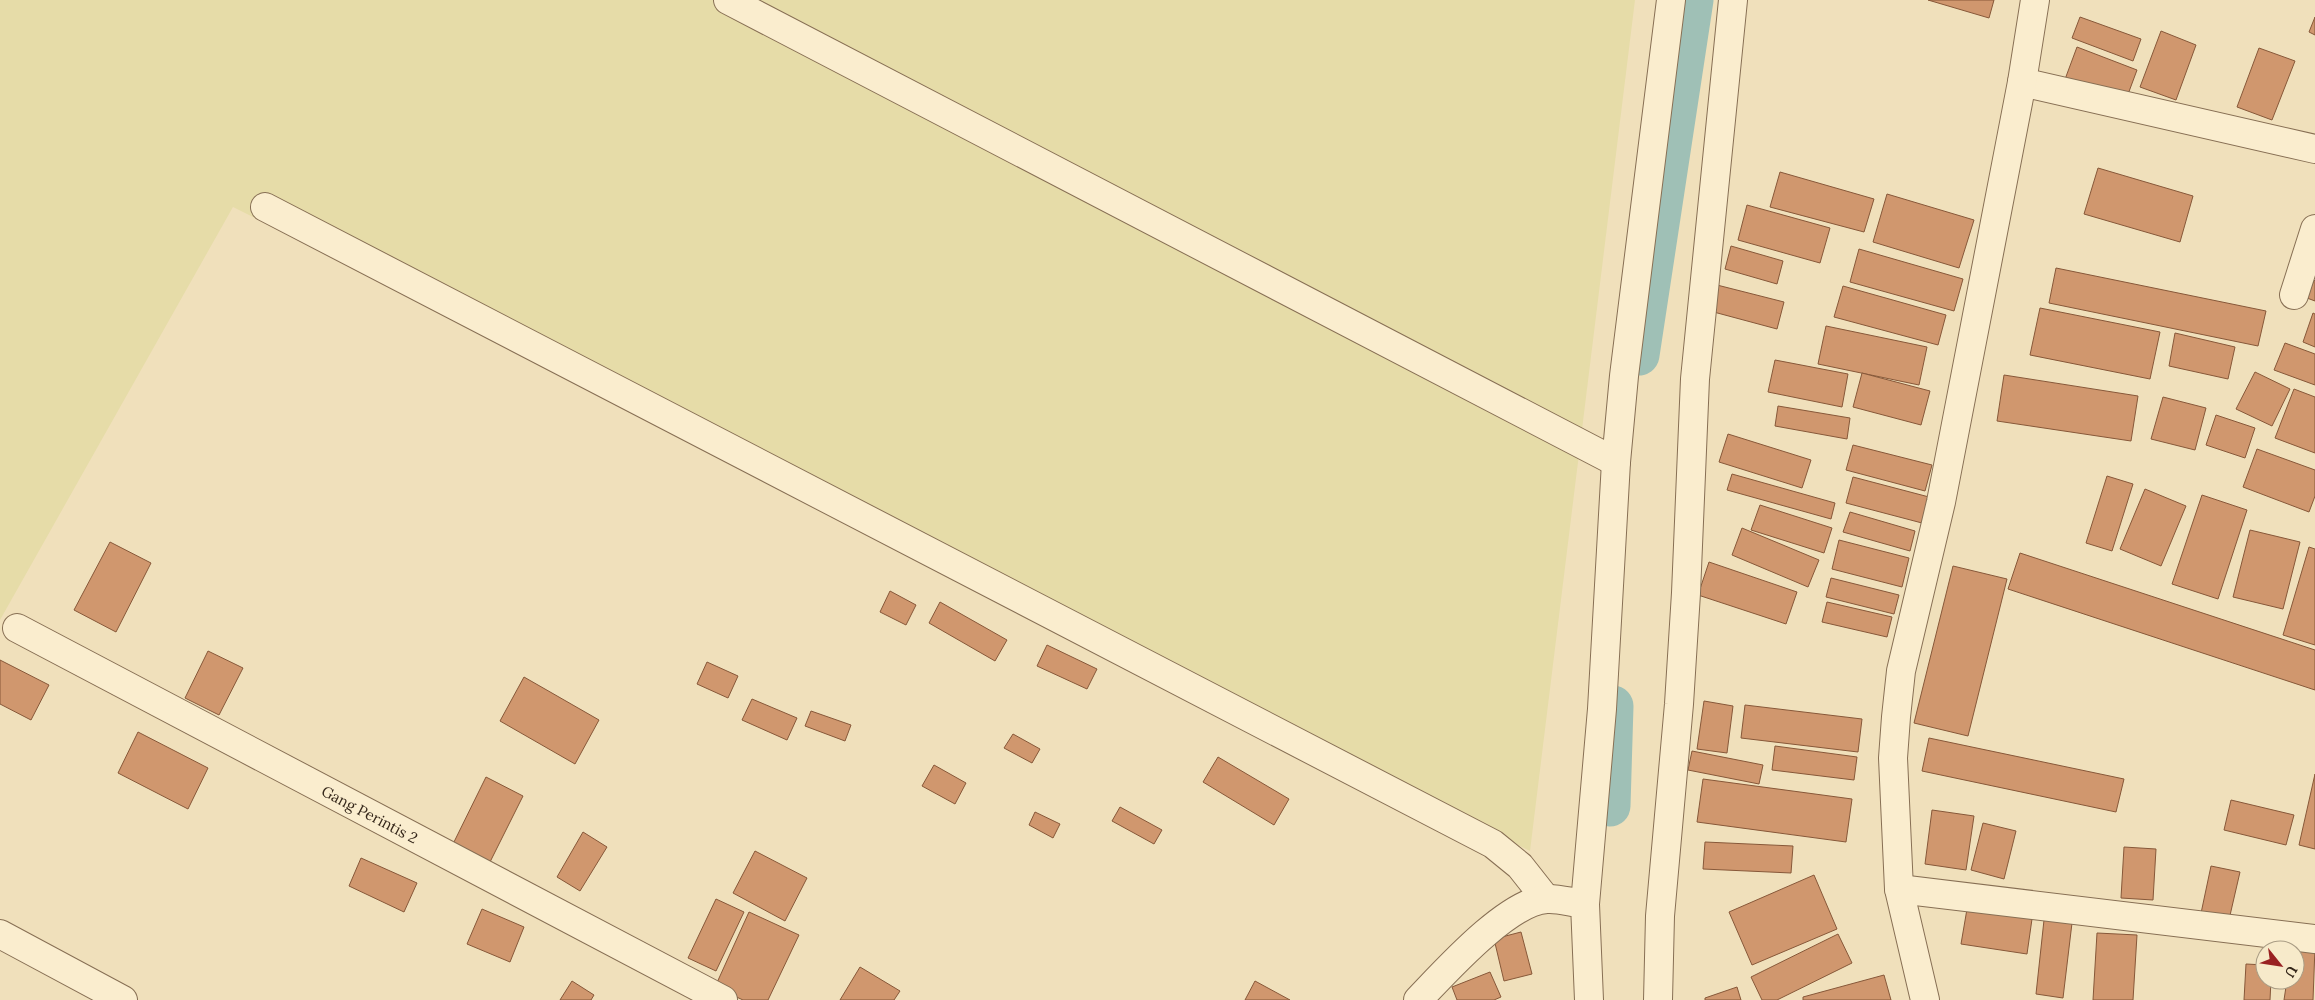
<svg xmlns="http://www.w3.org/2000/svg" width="2315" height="1000" font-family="Lora,serif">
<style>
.farmland{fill:#e6dca8}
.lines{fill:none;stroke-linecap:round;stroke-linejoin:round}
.canal{stroke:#9fc0b6;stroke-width:41}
.building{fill:#d0976e;stroke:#875839}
.minor-casing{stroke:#876f54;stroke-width:30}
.minor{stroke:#faedce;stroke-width:28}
.labels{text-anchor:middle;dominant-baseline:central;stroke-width:4;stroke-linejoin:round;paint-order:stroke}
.street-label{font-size:15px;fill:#35271a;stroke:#f7eaca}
</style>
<rect width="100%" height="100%" fill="#f0e0bb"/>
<!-- farmland -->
<polygon class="farmland" points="0,0 1635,0 1530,851 233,207 0,620"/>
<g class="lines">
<!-- canal -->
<g class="canal">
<polyline points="1639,355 1693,0"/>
<polyline points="1610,806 1613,706"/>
</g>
</g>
<!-- building -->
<g class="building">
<polygon points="1928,0 1994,0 1989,18"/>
<polygon points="2080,17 2141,39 2133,61 2072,38"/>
<polygon points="2315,17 2315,35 2309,32"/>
<polygon points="2161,31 2196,45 2176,100 2140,87"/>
<polygon points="2077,47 2137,70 2124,105 2064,82"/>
<polygon points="2259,48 2295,61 2272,120 2237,107"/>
<polygon points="2098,168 2193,196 2180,242 2084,214"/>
<polygon points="1780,172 1874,199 1864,232 1770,207"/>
<polygon points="1887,194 1974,220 1959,268 1873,242"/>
<polygon points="1747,205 1830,228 1820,263 1738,240"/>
<polygon points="1731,246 1783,261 1777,284 1725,269"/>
<polygon points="1859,249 1963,279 1954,311 1850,282"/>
<polygon points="2056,268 2266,311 2258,346 2049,303"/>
<polygon points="2314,280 2315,281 2315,301 2307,298"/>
<polygon points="1717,285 1784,302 1777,329 1710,311"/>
<polygon points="1843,286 1946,315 1938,345 1834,317"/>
<polygon points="2040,308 2160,332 2150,379 2030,355"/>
<polygon points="2313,313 2315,314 2315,347 2303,342"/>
<polygon points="1826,326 1927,347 1919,385 1818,364"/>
<polygon points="2175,333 2235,347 2228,379 2169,366"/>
<polygon points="2285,343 2315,354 2315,385 2274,370"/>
<polygon points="1775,360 1848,374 1842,407 1768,392"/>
<polygon points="2255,372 2290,389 2272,426 2236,409"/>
<polygon points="1862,373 1930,391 1921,425 1853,407"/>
<polygon points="2004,375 2138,396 2131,441 1997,421"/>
<polygon points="2294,389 2315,397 2315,453 2275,438"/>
<polygon points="2163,397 2206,408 2195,450 2151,439"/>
<polygon points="1778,406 1850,418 1847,439 1775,426"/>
<polygon points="2216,415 2255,428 2245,458 2206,445"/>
<polygon points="1728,434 1811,460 1802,488 1719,462"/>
<polygon points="1853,445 1932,465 1925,491 1846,470"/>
<polygon points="2257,449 2315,470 2315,496 2309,512 2243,487"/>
<polygon points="1732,474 1835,503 1831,519 1727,490"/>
<polygon points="2107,476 2133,484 2112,551 2086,543"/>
<polygon points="1853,477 1929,497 1922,523 1846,503"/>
<polygon points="2145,489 2186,506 2161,566 2120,549"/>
<polygon points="2202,495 2247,510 2218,599 2172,584"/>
<polygon points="1760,505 1832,528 1824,553 1751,530"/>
<polygon points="1850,512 1915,531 1910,551 1843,532"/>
<polygon points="1742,528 1819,560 1808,587 1732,555"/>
<polygon points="2250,530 2300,542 2283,609 2233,597"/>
<polygon points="1839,540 1909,558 1902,587 1832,569"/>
<polygon points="110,542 151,563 116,632 74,610"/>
<polygon points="2309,547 2315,549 2315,645 2283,635"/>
<polygon points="2020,553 2315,650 2315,690 2008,589"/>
<polygon points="1709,562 1797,592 1786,624 1698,595"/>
<polygon points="1953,566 2007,579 1968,736 1914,723"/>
<polygon points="1831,578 1899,595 1894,614 1826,597"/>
<polygon points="890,591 916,605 906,625 880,612"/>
<polygon points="940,602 1007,640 995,661 929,623"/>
<polygon points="1827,602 1892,617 1887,637 1822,622"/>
<polygon points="1047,645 1097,669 1087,689 1037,666"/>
<polygon points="208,651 243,668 219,715 185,698"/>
<polygon points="0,660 49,685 31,720 0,704"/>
<polygon points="707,662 738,676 728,698 697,684"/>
<polygon points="524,677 599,720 575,764 500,721"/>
<polygon points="752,699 797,718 787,740 742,720"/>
<polygon points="1704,701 1733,706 1727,753 1697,749"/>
<polygon points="1745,705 1862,719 1858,752 1741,738"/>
<polygon points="811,711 851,725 845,741 805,726"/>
<polygon points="138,732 208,768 188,809 118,773"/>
<polygon points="1013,734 1040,749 1032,763 1004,748"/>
<polygon points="1929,738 2124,779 2116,812 1922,771"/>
<polygon points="1775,746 1857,757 1854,780 1772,770"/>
<polygon points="1692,751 1763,765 1759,784 1688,770"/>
<polygon points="1218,757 1289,799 1274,825 1203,782"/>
<polygon points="934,765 966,783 955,804 922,786"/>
<polygon points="2315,774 2315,849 2299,845"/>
<polygon points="486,777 523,796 489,864 452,846"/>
<polygon points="1703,779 1852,799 1846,842 1697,822"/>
<polygon points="2231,800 2294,815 2286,845 2224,830"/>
<polygon points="1120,807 1162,830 1154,844 1112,821"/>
<polygon points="1932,810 1974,816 1966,870 1925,864"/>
<polygon points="1035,812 1060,824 1053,838 1029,825"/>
<polygon points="1983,823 2016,831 2004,879 1971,870"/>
<polygon points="583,832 607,847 580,891 557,877"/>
<polygon points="1705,842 1793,846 1791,873 1703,869"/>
<polygon points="2124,847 2156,849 2153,900 2121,898"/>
<polygon points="755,851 807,878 785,921 733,893"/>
<polygon points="361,858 417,883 404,912 349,886"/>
<polygon points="2211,866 2240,872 2228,924 2200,918"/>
<polygon points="1814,875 1837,929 1752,965 1729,912"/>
<polygon points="716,899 744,912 716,971 688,958"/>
<polygon points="482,909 524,927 510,962 467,944"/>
<polygon points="1967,909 2032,919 2027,954 1961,944"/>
<polygon points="749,912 799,935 768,1000 743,1000 715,987"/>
<polygon points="2044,920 2072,923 2063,998 2036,994"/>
<polygon points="1521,932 1532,974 1504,981 1494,939"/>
<polygon points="2097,933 2137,935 2133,1000 2093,1000"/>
<polygon points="1838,934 1852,963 1777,1000 1762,1000 1751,977"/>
<polygon points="2315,947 2313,1000 2284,1000 2287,980 2295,980 2295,950"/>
<polygon points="2246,964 2265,965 2265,980 2271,980 2270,1000 2244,1000"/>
<polygon points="860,967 900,991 894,1000 840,1000"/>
<polygon points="1490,972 1501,997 1494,1000 1457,1000 1452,987"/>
<polygon points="1884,975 1891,1000 1803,1000 1803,997"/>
<polygon points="572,981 594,995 591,1000 560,1000"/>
<polygon points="1255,981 1290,1000 1245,1000"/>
<polygon points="1737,987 1741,1000 1705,1000 1705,998"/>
</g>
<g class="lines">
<!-- minor casing -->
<g class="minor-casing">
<g id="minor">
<polyline points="728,0 1616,462"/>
<polyline points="2022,82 2315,149"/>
<polyline points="265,207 1493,844 1520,866 1546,899"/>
<polyline points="2294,295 2315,229"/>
<path id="s1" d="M17 628 723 1000"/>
<polyline points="1899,889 2315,939"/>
<polyline points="1585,904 1602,709 1616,462 1624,376 1671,0"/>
<polyline points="0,934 123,1000"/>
<path d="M1418 1000C1445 972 1508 901 1547 899 1558 898 1573 903 1585 904L1589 1000"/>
<polyline points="1658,1000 1660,916 1679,704 1686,593 1695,379 1733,0"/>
<polyline points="1925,1000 1899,889 1893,758 1896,717 1901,671 1941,502 2022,82 2035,0"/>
</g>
</g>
<!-- minor -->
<use href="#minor" class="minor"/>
</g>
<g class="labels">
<!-- street labels -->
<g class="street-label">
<text stroke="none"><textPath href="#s1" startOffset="399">Gang Perintis 2</textPath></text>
</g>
</g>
<!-- north arrow -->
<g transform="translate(2280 965) rotate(120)"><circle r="24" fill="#f7eaca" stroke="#a99c84"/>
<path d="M0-4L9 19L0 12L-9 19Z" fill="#992122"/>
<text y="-8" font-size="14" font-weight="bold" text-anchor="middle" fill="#35271a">U</text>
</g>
</svg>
